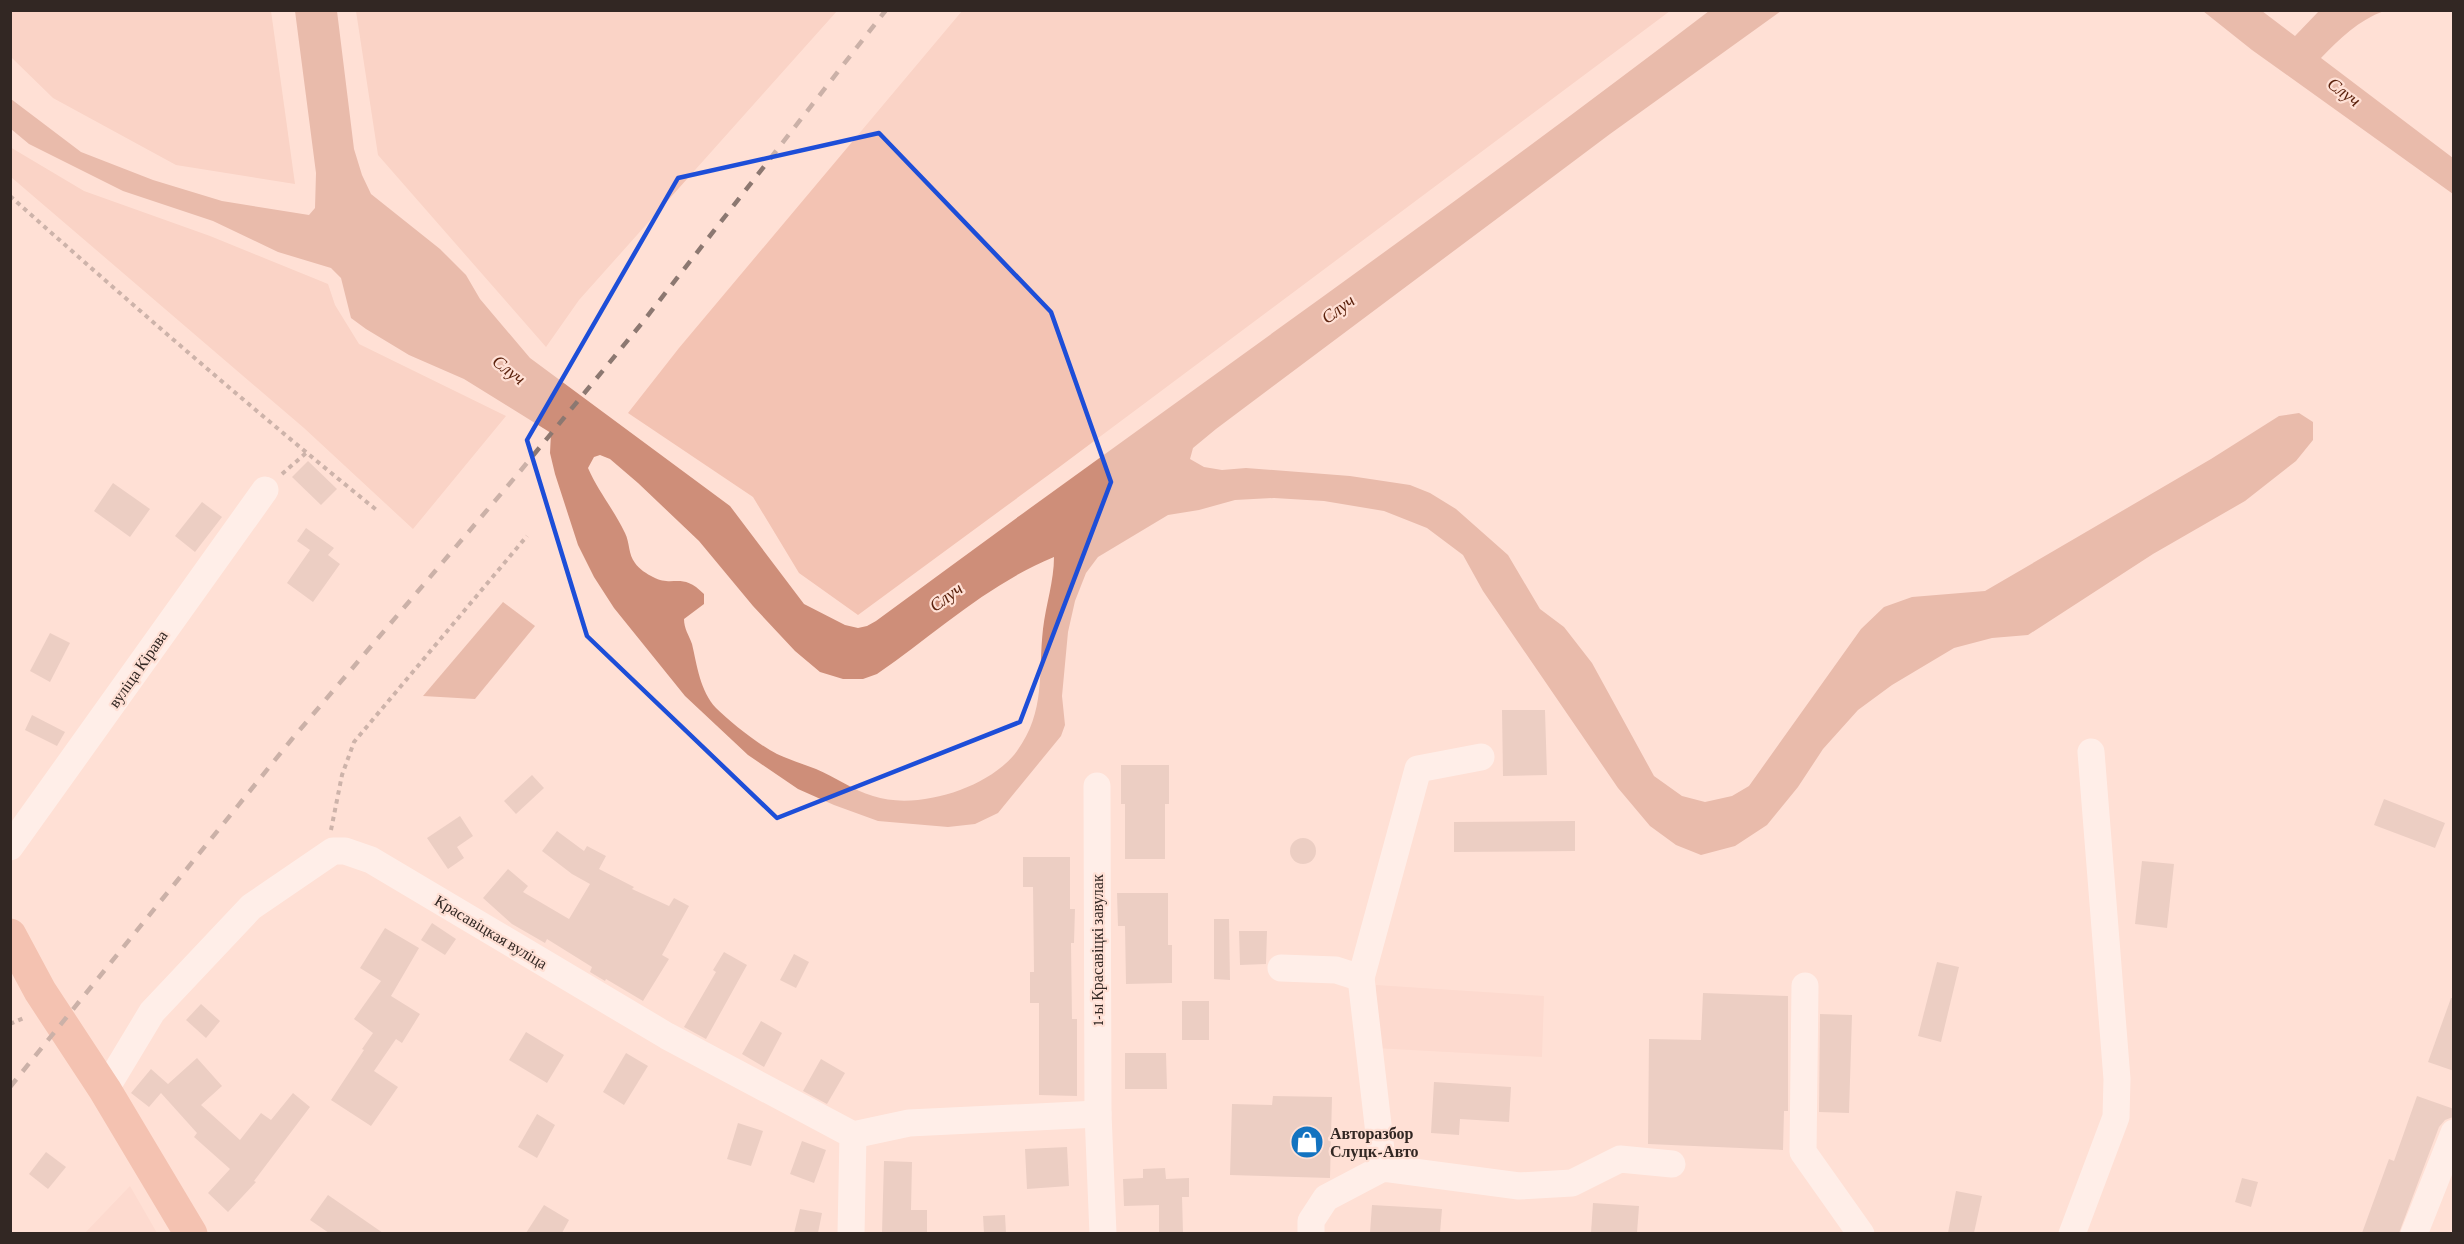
<svg xmlns="http://www.w3.org/2000/svg" width="2464" height="1244" font-family="'Crimson Pro',serif">
<style>
.built{fill:#fad3c7}
.green{fill:#f3c3b3}
.water{fill:#ce8e79;fill-rule:evenodd}
.building{fill:#d5b8ae}
.lines{fill:none;stroke-linecap:round;stroke-linejoin:round}
.path{stroke:#907c75;stroke-width:4;stroke-dasharray:4.5 4.5;stroke-linecap:butt}
.minor{stroke:#fff;stroke-width:27}
.major{stroke:#e69e85;stroke-width:33}
.rail{stroke:#8c7871;stroke-width:4.5;stroke-dasharray:10 10;stroke-linecap:butt}
.marked{fill:none;stroke:#1d4ed8;stroke-width:4.5;stroke-linejoin:round}
.labels{text-anchor:middle;dominant-baseline:central;stroke-width:4.5;stroke-linejoin:round;paint-order:stroke}
.street-label{font-size:16px;fill:#322723;stroke:#ffe0d5}
.poi-label{font-size:16px;font-weight:bold;fill:#322723;stroke:#ffe0d5;text-anchor:start}
.water-label{font-size:18px;font-style:italic;fill:#5c220d;stroke:#ffe0d5}
</style>
<rect width="100%" height="100%" fill="#ffe0d5"/>
<!-- built -->
<g class="built">
<polygon points="1376,985 1544,996 1542,1057 1374,1048"/>
<polygon points="130,1186 157,1233 85,1233"/>
</g>
<!-- green -->
<g class="green">
<polygon points="10,11 271,11 295,184 176,165 53,98 11,57"/>
<polygon points="356,11 356,10 837,11 579,300 546,347 378,155"/>
<polygon points="962,11 962,10 1670,11 1058,468 858,615 799,573 753,497 628,413 679,348"/>
<polygon points="10,147 84,191 210,236 328,284 335,305 359,344 506,416 413,529 304,428 11,177"/>
</g>
<!-- water -->
<g class="water">
<path d="M295 11H337L354 149 362 175 371 194 440 249 466 275 480 299 530 358 730 506 804 604 845 625 858 628 867 626 876 621C1153 416 1436 220 1709 11H1781L1610 134 1216 429 1193 448 1190 459 1204 467 1222 470 1246 468 1350 476 1410 485 1430 493 1456 509 1508 555 1540 609 1564 627 1592 663 1654 776 1682 796 1705 802 1732 796 1749 786 1861 629 1884 607 1912 597 1985 591 2211 459 2279 416 2299 413 2313 422V440L2296 461 2245 501 2153 554 2028 635 1992 638 1954 648 1892 685 1858 710 1823 749 1798 787 1767 825 1735 846 1701 855 1676 845 1650 826 1618 788 1483 591 1463 555 1427 528 1384 511 1324 501 1274 498 1235 500 1199 510 1168 515 1098 557 1086 573 1075 601 1068 632 1062 696 1065 725 1061 736 998 813 975 824 948 827 878 821 834 805 798 789 748 755 685 696 614 608 594 577 578 545 555 474 550 453 551 433 464 379 409 355 366 329 351 318 341 278 331 268 278 252 213 221 123 191 29 144 11 129V99L81 152 153 180 222 201 309 215 315 208 316 173ZM600 455 610 459 638 483 699 541 753 606 795 651 820 672 843 679H863L877 674C936 633 988 584 1054 557 1054 581 1046 604 1043 629 1038 673 1046 711 1017 751 990 788 917 811 873 796 853 790 835 777 816 769 803 764 790 760 777 754 759 745 730 722 716 708 700 691 697 665 692 644 689 635 684 629 684 619L704 604V594C681 571 674 588 653 577 647 574 639 569 635 563 628 554 630 543 625 533 614 510 598 491 588 468L594 457Z"/>
<path d="M2203 11H2262L2295 36 2319 11H2384C2359 20 2339 39 2321 58L2453 158V194L2252 50Z"/>
<polygon points="503,602 535,626 475,699 423,696"/>
</g>
<!-- building -->
<g class="building">
<polygon points="308,461 337,489 321,505 292,477"/>
<polygon points="113,483 150,509 130,537 94,511"/>
<polygon points="202,502 222,517 195,552 175,536"/>
<polygon points="306,528 334,548 328,555 340,564 313,602 287,583 310,550 297,541"/>
<polygon points="50,633 70,643 50,682 30,671"/>
<polygon points="1502,710 1545,710 1547,775 1503,776"/>
<polygon points="32,715 65,732 57,746 25,730"/>
<polygon points="1121,765 1169,765 1169,804 1165,804 1165,859 1125,859 1125,804 1121,804"/>
<polygon points="532,775 544,788 516,814 504,801"/>
<polygon points="2384,799 2445,823 2435,848 2374,825"/>
<polygon points="460,816 473,836 457,847 464,858 448,869 427,838"/>
<polygon points="1575,821 1575,851 1454,852 1454,822"/>
<polygon points="557,831 584,851 587,846 606,856 599,869 634,887 632,889 669,906 674,898 689,906 662,955 669,959 643,1001 606,979 605,981 590,972 592,967 547,939 545,943 512,924 483,898 508,869 528,886 523,892 569,919 590,884 572,874 542,851"/>
<circle cx="1303" cy="851" r="13"/>
<polygon points="1023,857 1070,857 1070,909 1075,909 1074,943 1071,943 1072,1019 1077,1019 1077,1096 1039,1095 1039,1003 1030,1003 1030,972 1034,972 1033,887 1023,887"/>
<polygon points="2142,861 2174,864 2167,928 2135,924"/>
<polygon points="1117,893 1168,893 1168,945 1172,945 1172,983 1126,984 1125,926 1118,926"/>
<polygon points="1214,919 1229,919 1230,980 1214,979"/>
<polygon points="432,923 456,939 445,955 421,940"/>
<polygon points="385,928 419,948 391,996 420,1014 402,1043 396,1039 374,1071 398,1087 371,1126 331,1100 364,1050 362,1049 373,1033 354,1019 381,981 360,968"/>
<polygon points="1239,931 1267,931 1266,964 1240,965"/>
<polygon points="724,952 747,965 706,1039 684,1027 716,972 713,970"/>
<polygon points="794,954 809,962 796,988 780,980"/>
<polygon points="1937,962 1959,967 1941,1042 1918,1036"/>
<polygon points="1703,993 1788,996 1788,1111 1784,1111 1783,1150 1648,1144 1649,1039 1701,1040"/>
<polygon points="2451,998 2454,998 2454,1071 2428,1062"/>
<rect x="1182" y="1001" width="27" height="39"/>
<polygon points="201,1004 220,1021 206,1038 186,1020"/>
<polygon points="1820,1014 1852,1015 1849,1113 1819,1112"/>
<polygon points="761,1021 782,1033 764,1067 742,1054"/>
<polygon points="526,1032 564,1055 547,1083 509,1060"/>
<polygon points="626,1053 648,1066 624,1105 603,1092"/>
<polygon points="1125,1053 1166,1053 1167,1089 1125,1089"/>
<polygon points="197,1058 222,1086 201,1105 240,1140 261,1113 271,1120 293,1093 310,1107 254,1181 256,1182 228,1212 208,1193 230,1169 194,1137 197,1133 161,1093 149,1107 131,1093 151,1069 168,1084"/>
<polygon points="821,1059 845,1073 827,1104 803,1091"/>
<polygon points="1434,1082 1511,1087 1509,1122 1460,1119 1459,1135 1431,1133"/>
<polygon points="1273,1096 1332,1097 1330,1178 1230,1175 1232,1104 1272,1105"/>
<polygon points="2417,1096 2454,1109 2453,1117 2445,1120 2439,1127 2399,1233 2362,1233 2389,1159 2394,1161"/>
<polygon points="537,1114 555,1125 537,1158 518,1147"/>
<polygon points="738,1123 763,1131 751,1166 727,1159"/>
<polygon points="802,1141 826,1150 814,1183 790,1174"/>
<polygon points="1067,1147 1069,1186 1027,1189 1025,1149"/>
<polygon points="46,1152 66,1167 48,1189 29,1174"/>
<polygon points="884,1161 912,1162 911,1210 927,1210 927,1233 882,1233"/>
<polygon points="1165,1168 1166,1179 1189,1178 1189,1197 1182,1197 1183,1233 1159,1233 1159,1205 1124,1206 1123,1179 1143,1178 1143,1169"/>
<polygon points="2242,1178 2258,1182 2251,1207 2235,1202"/>
<polygon points="1956,1191 1982,1196 1974,1233 1948,1233"/>
<polygon points="328,1195 383,1233 329,1233 310,1220"/>
<polygon points="1593,1203 1639,1206 1637,1233 1591,1233"/>
<polygon points="544,1205 569,1220 562,1233 526,1233"/>
<polygon points="1372,1205 1442,1209 1440,1233 1370,1233"/>
<polygon points="800,1209 822,1213 818,1233 794,1233"/>
<polygon points="1005,1215 1006,1233 984,1233 983,1216"/>
</g>
<g class="lines">
<!-- path -->
<g class="path">
<path d="M10 196C131 304 253 410 379 512"/>
<polyline points="282,474 306,453"/>
<polyline points="331,830 342,775 354,742 527,536"/>
<polyline points="10,1024 26,1017"/>
</g>
<!-- minor -->
<g class="minor">
<polyline points="1097,786 1098,1114 1103,1234"/>
<polyline points="10,847 265,490"/>
<polyline points="1281,968 1336,970 1361,978"/>
<polyline points="1805,986 1803,1152 1861,1234"/>
<polyline points="105,1090 152,1012 251,907 333,851 345,851 371,860 667,1036 853,1135 851,1234"/>
<polyline points="853,1135 909,1123 1098,1114"/>
<polyline points="1383,1168 1361,978 1418,769 1481,757"/>
<polyline points="1311,1234 1311,1221 1326,1198 1383,1168 1519,1186 1572,1183 1620,1159 1672,1164"/>
<polyline points="2072,1234 2116,1117 2117,1079 2091,752"/>
<polyline points="2414,1234 2454,1133"/>
</g>
<!-- major -->
<polyline class="major" points="10,935 40,991 105,1090 191,1234"/>
<!-- rail -->
<polyline class="rail" points="10,1087 292,739 517,475 642,323 886,10"/>
</g>
<!-- marked area -->
<path d="M0 0H2464V1244H0ZM879 133 1051 312 1111 482 1020 722 777 818 587 636 527 440 678 178Z" fill="#ffe0d5" fill-opacity=".55" fill-rule="evenodd"/>
<path class="marked" d="M879 133 1051 312 1111 482 1020 722 777 818 587 636 527 440 678 178Z"/>
<!-- icons -->
<defs>
<g id="shop-disc" transform="scale(1.725)"><circle r="9.5" fill="#1373c0" stroke="#ffe0d5"/><path d="M-5-2.5h2.3a2.7 3.5 0 0 1 5.4 0H5L5.5 6h-11ZM-1.5-2.5h3a1.5 2.3 0 0 0-3 0Z" fill="#fff"/></g>
</defs>
<g fill-rule="evenodd">
<use href="#shop-disc" x="1307" y="1142"/>
</g>
<g class="labels">
<!-- street labels -->
<g class="street-label">
<text transform="translate(138 669) rotate(-55)">вуліца Кірава</text>
<text transform="translate(491 932) rotate(31)">Красавіцкая вуліца</text>
<text transform="translate(1097 950) rotate(-90)">1-ы Красавіцкі завулак</text>
</g>
<!-- poi labels -->
<g class="poi-label">
<text x="1330" y="1133">Авторазбор<tspan x="1330" dy="18">Слуцк-Авто</tspan></text>
</g>
<!-- water labels -->
<g class="water-label">
<text transform="translate(2344 92) rotate(37)">Случ</text>
<text transform="translate(1338 309) rotate(-36)">Случ</text>
<text transform="translate(509 370) rotate(38)">Случ</text>
<text transform="translate(946 597) rotate(-36)">Случ</text>
</g>
</g>
<!-- border -->
<rect width="2464" height="1244" fill="none" stroke="#322723" stroke-width="24"/>
</svg>
